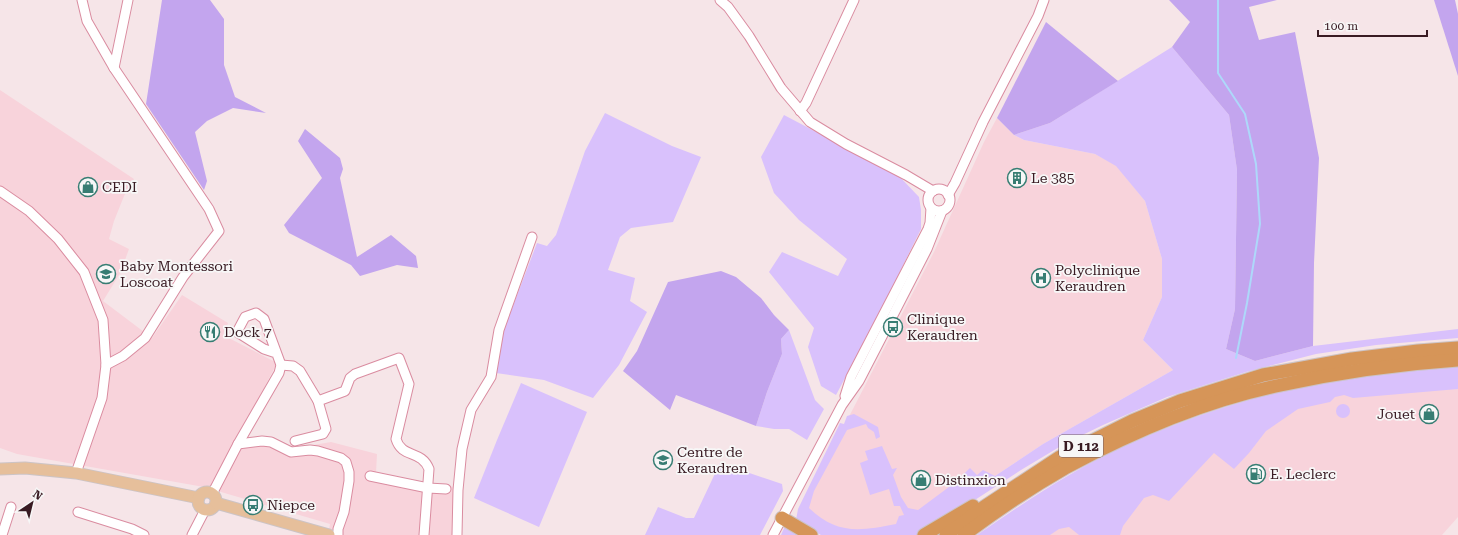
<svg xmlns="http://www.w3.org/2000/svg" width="1458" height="535" font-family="'Roboto Serif',serif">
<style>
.built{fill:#f8d3db}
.green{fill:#d9c1fc}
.forest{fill:#c3a5ee}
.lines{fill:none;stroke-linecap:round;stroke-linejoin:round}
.stream{stroke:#aed8fa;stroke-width:2}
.minor-casing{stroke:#da8ca0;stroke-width:11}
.major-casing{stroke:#ccc4c6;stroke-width:13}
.highway-casing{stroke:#ccc4c6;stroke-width:15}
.minor{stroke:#fff;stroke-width:9}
.major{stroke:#e6bf9b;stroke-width:11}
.highway{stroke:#d69558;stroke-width:13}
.labels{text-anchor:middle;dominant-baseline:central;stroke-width:3.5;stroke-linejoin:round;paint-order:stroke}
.shield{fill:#f7f7f7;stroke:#725d63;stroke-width:1}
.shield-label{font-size:13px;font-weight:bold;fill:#391b23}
.poi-label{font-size:14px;fill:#391b23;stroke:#f7f7f7;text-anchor:start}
</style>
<rect width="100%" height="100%" fill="#f6e5e8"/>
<!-- built -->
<g class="built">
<polygon points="0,90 134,179 124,196 114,221 109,239 129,249 125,260 127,262 103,301 152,338 182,295 228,323 223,335 277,363 239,436 275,440 296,448 331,442 377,454 376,473 424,484 456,487 454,535 328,535 330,524 204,487 17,454 0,448"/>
<polygon points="997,118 1014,135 1024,140 1095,154 1116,165 1145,201 1162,259 1162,297 1143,340 1173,370 1043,444 995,476 919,521 853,533 807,514 808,496 934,252 984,142"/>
<polygon points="1458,381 1458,517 1442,535 1043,535 1214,451 1287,404 1317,397"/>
</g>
<!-- green -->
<g class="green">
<path d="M1172 47 1229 115 1237 170 1235 309 1226 349 1255 361 1313 346 1458 329V338L1376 345 1316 354 1246 372 1167 397 1103 425 1066 443 1021 470 961 509 917 535H821L796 520 798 509 840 423 844 424 847 416 854 414 878 427 880 437 876 439 874 432 868 428 866 424 847 430 814 491 809 508C837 535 860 531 896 524L899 516 904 515 900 506H894L889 489 870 495 860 463 868 460 865 451 882 446 892 469 897 468 893 475 901 497 908 508 918 510 953 484 970 468 977 475 983 470 995 476 1043 444 1173 370 1143 340 1162 297V259L1145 201 1116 166 1095 154 1024 140 1014 135 1050 123Z"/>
<polygon points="605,113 672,146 701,157 673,222 631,228 620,237 608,270 635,278 630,301 647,312 619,365 593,398 544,380 489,372 498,327 508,319 537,243 547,246 556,235 585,151"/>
<polygon points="784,115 898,175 919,197 921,210 921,229 877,318 836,395 821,386 808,347 814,328 769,272 782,252 838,276 847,259 799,220 774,193 761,157"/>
<polygon points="789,330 815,400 824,409 807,440 789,429 774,429 756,426 767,392 782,354 781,339"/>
<path d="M1458 366V389L1353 398 1344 395 1335 397 1330 402 1298 409 1266 431 1249 453 1234 469 1214 453 1169 501 1153 495 1144 498 1123 526 1120 535H1079L1069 527 1059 529 1050 535H977C1023 503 1071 471 1122 447 1226 399 1343 370 1458 366Z"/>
<polygon points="521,383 587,412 539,527 474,498 497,440"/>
<circle cx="1343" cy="411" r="7"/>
<polygon points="720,463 782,484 783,491 760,535 645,535 658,507 686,518 694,518"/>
<polygon points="785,526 800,535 781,535"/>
</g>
<!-- forest -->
<g class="forest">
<polygon points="162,0 210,0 224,19 224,65 235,97 266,113 233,108 207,121 195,132 207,181 204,190 146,104"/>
<polygon points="1169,0 1277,0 1249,7 1259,40 1295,32 1319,158 1314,263 1313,346 1255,361 1226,349 1235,309 1237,170 1229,115 1172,47 1190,22"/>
<polygon points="1434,0 1455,0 1458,14 1458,76"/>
<polygon points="1046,22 1118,81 1050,123 1014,135 997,118"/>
<polygon points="305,129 340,158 343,169 340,178 357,257 391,235 416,256 418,268 397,265 360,276 351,265 289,233 284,225 322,178 298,141"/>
<polygon points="721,271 736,277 761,298 774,315 789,330 781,339 782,354 767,392 756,426 676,395 670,410 623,371 637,351 668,282"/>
</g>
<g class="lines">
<!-- stream -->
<polyline class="stream" points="1218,0 1218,73 1245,114 1256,164 1260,224 1247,303 1236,358"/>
<!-- minor casing -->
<g class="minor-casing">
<g id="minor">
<polyline points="82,0 87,21 114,68 209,209 219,231 183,277 145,338 123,356 106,365"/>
<polyline points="720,0 728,7 749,36 781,88 810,122 846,144 906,175 933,191"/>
<polyline points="114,68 128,0"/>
<polyline points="800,111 806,103 854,0"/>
<circle cx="939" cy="200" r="11"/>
<polyline points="0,191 29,211 58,239 84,272 103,320 106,365 102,398 76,473"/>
<polyline points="948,195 955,183 983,122 1038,16 1044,0"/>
<polyline points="281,365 293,366 300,371 318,401 326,429 323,434 295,441"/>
<polyline points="845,396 851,377 928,229 930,223 931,208"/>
<path d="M318 401 345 391 350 378 355 374 399 358 409 384 396 439C402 459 421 449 429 469L424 535"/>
<polyline points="238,444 262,441 271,442 291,452 310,450 318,451 341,458 346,462 349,472 349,481 344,512 338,529 338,535"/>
<polyline points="370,476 428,488 446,489"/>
<polyline points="212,494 238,444 279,373 281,365 264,319 256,313 245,317 237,332 264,349 276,353"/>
<polyline points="78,512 132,529 144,535"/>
<polyline points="2,535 11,507"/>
<polyline points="192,535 205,510"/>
<polyline points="457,535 458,490 462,449 471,410 491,377 499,330 532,237"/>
<polyline points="773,535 842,405 859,381 889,323 927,249 942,211"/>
</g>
</g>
<!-- major casing -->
<g class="major-casing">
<g id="major">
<polyline points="0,469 25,468 76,473 199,498"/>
<circle cx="207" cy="501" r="9"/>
<polyline points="216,503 329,535"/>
</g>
</g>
<!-- highway casing -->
<g class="highway-casing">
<g id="highway">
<polyline points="782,518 811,535"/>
<polyline points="924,535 973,506"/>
<polyline points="946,535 984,507 1060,457 1132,421 1180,401 1263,375 1352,359 1418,351 1458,348"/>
<path d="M964 535C996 511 1030 488 1065 468 1132 432 1206 400 1281 385 1340 372 1399 364 1458 360"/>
</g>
</g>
<!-- minor -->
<use href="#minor" class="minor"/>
<!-- major -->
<use href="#major" class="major"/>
<!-- highway -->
<use href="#highway" class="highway"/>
</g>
<!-- icons -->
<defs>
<g id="building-ring" transform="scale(1)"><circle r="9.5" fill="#f7f7f7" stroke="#377d73" stroke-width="1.5"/><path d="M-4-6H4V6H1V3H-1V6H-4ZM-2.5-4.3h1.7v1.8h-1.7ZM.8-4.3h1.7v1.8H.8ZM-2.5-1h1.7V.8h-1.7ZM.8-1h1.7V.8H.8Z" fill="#377d73"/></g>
<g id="shop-ring" transform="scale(1)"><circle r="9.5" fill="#f7f7f7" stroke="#377d73" stroke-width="1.5"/><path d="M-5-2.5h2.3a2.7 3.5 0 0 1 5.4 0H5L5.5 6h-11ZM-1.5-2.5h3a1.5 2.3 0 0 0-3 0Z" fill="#377d73"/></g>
<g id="school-ring" transform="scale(1)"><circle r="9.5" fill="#f7f7f7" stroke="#377d73" stroke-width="1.5"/><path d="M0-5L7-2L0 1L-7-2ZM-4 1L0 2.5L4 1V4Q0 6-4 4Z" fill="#377d73"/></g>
<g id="hospital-ring" transform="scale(1)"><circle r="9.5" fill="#f7f7f7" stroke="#377d73" stroke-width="1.5"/><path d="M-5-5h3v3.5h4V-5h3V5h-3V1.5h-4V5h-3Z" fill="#377d73"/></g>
<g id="bus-ring" transform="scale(1)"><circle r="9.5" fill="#f7f7f7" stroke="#377d73" stroke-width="1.5"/><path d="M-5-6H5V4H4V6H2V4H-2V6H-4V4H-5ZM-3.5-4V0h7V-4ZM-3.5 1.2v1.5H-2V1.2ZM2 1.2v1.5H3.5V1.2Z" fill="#377d73"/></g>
<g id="restaurant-ring" transform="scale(1)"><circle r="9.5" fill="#f7f7f7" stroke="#377d73" stroke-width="1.5"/><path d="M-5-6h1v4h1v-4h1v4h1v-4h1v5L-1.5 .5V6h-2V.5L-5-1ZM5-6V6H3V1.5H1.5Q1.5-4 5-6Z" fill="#377d73"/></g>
<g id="university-ring" transform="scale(1)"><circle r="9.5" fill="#f7f7f7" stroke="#377d73" stroke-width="1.5"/><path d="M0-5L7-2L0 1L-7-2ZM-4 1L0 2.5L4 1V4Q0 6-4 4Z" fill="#377d73"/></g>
<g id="fuel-ring" transform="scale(1)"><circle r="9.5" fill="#f7f7f7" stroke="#377d73" stroke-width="1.5"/><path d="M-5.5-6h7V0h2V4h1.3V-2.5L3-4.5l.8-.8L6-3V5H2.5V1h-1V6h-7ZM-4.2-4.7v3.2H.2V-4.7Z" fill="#377d73"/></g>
</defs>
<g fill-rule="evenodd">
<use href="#building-ring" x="1017" y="178"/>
<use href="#shop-ring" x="88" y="187"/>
<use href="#school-ring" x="106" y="274"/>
<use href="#hospital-ring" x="1041" y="278"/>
<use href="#bus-ring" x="893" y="327"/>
<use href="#restaurant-ring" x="210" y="332"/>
<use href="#shop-ring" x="1429" y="414"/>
<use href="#university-ring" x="663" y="460"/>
<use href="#fuel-ring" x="1256" y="474"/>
<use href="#shop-ring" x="921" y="480"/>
<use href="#bus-ring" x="253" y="505"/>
</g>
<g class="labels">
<!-- shield labels -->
<rect class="shield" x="1059" y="435" width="44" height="22" rx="3"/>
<g class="shield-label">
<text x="1081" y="446">D 112</text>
</g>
<!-- poi labels -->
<g class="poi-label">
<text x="1031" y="178">Le 385</text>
<text x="102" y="187">CEDI</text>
<text x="120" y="266">Baby Montessori<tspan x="120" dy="16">Loscoat</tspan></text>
<text x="1055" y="270">Polyclinique<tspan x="1055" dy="16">Keraudren</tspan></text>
<text x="907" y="319">Clinique<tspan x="907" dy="16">Keraudren</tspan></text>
<text x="224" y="332">Dock 7</text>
<text x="1415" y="414" text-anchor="end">Jouet</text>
<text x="677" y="452">Centre de<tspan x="677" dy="16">Keraudren</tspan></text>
<text x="1270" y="474">E. Leclerc</text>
<text x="935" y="480">Distinxion</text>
<text x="267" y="505">Niepce</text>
</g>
</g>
<!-- north arrow -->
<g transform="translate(32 503) rotate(35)" stroke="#f7f7f7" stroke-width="3" paint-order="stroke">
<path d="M0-3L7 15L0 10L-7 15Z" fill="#391b23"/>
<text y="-6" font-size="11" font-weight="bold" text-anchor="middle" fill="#391b23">N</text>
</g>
<!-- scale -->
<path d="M1318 30v6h109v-6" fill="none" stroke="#391b23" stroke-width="2"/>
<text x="1324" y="30" font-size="12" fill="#391b23" stroke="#f7f7f7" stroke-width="3" paint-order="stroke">100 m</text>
</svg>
